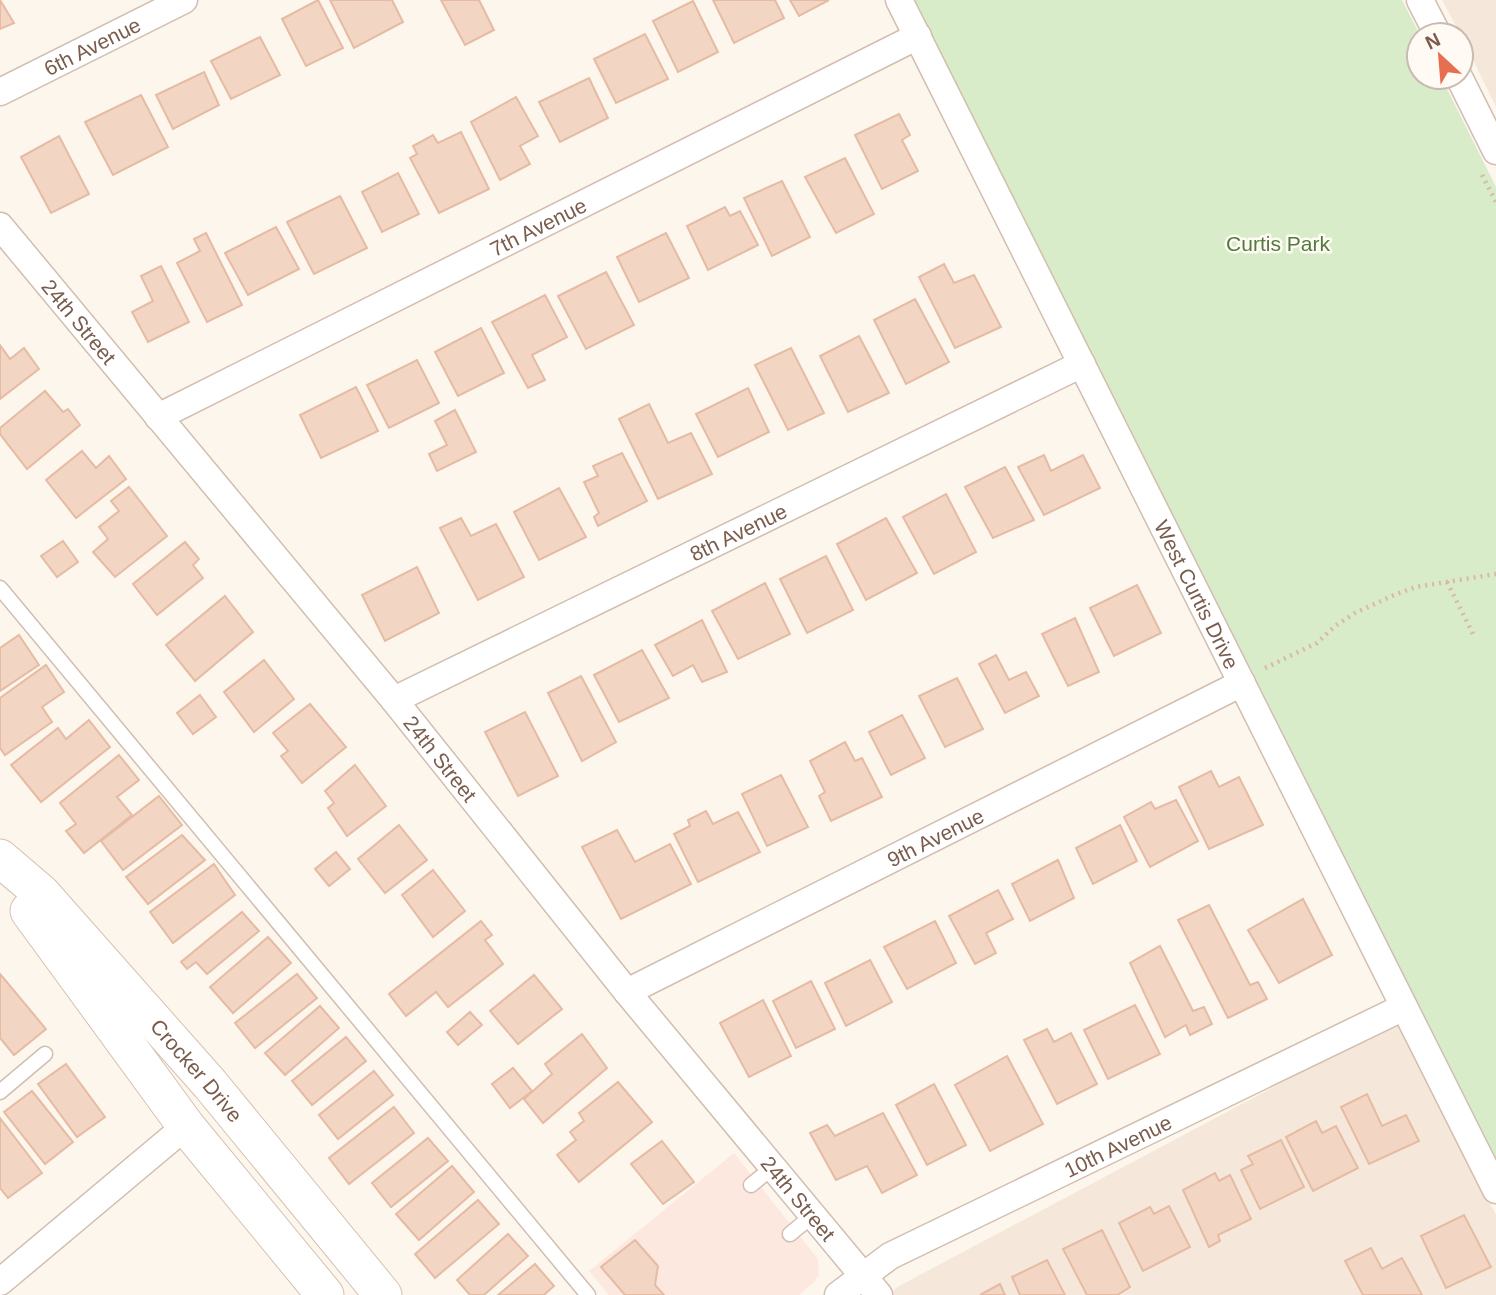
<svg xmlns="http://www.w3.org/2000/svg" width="1496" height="1295" font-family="Helvetica,sans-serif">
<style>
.residential{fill:#f5e8da}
.commercial{fill:#fde8e0}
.green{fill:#d8ecc9}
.building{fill:#f3d5c3;stroke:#e6bba3;stroke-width:2}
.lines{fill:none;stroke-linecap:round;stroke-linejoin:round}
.lane-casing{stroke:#d1beb0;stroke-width:17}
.street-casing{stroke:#d1beb0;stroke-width:29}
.secondary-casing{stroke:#d6c0b0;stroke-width:39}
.path{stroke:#d9b8a5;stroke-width:4.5;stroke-dasharray:2 5;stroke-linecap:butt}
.lane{stroke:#fff;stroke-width:14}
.street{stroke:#fff;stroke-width:26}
.secondary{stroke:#fff;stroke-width:37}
.labels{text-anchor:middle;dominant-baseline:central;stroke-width:5;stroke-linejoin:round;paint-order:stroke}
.street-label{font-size:21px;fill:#7a5c4d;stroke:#fffaf3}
.park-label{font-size:21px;fill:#537a41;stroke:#fffaf3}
</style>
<rect width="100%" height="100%" fill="#fdf6ec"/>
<!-- residential -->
<g class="residential">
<polygon points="1442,0 1496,0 1496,107 1461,35"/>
<polygon points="1400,1020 1496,1215 1496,1295 888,1295 899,1286"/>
</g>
<!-- commercial -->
<polygon class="commercial" points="734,1153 818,1259 819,1275 813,1283 799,1295 609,1295 589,1271"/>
<!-- green -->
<polygon class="green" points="910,0 1402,0 1420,35 1419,77 1441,77 1496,187 1496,1162"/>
<!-- building -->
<g class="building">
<polygon points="0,0 14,23 0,29"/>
<polygon points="318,0 343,48 306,66 282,19"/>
<polygon points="330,0 392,0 403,22 354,48"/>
<polygon points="441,0 479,0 494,30 465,45"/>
<polygon points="713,0 775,0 784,18 734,43"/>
<polygon points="790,0 829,0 799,16"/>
<polygon points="693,1 718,52 678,72 653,21"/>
<polygon points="645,34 668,79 616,103 594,59"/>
<polygon points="260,37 280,75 231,99 211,61"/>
<polygon points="204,72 219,105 173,129 156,95"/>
<polygon points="589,78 608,118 560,142 539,102"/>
<polygon points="141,95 168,147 113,175 85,122"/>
<polygon points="516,97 538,136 520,146 530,164 500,180 471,122"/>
<polygon points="899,114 910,135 902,140 918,171 882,189 855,135"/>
<polygon points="461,132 489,189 439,213 410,158 417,154 413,146 433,135 438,143"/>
<polygon points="59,136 89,194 51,213 21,157"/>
<polygon points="845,158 874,214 836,233 805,177"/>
<polygon points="398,173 419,214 382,232 362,192"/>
<polygon points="782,181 810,237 772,256 744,198"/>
<polygon points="340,196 367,248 314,274 287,222"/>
<polygon points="725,207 730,216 740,211 758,245 708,270 687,226"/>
<polygon points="276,227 299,269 248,295 225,253"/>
<polygon points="206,233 242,305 207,322 177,263 200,251 194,239"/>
<polygon points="666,233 689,278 639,302 617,257"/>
<polygon points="944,264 954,283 974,275 1001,327 955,348 919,277"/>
<polygon points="161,266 189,322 148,342 132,312 153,301 141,276"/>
<polygon points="606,272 634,325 586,349 558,296"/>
<polygon points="545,295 567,337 532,355 545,380 528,388 492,322"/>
<polygon points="915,299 949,362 906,384 874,320"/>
<polygon points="481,328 504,373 458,396 435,352"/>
<polygon points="859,336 889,393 848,412 820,356"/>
<polygon points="0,345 10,359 24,348 39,369 0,399"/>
<polygon points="791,348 824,413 788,430 755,365"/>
<polygon points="417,360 439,403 389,428 367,385"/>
<polygon points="356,387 378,431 321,458 300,415"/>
<polygon points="748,388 769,432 718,457 696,414"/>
<polygon points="45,391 63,412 68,409 80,425 27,469 0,434 0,428"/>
<polygon points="649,404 668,443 691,433 712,474 658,499 619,419"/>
<polygon points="455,410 476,452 437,471 429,454 447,445 435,421"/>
<polygon points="82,451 96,468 109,456 126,479 76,518 46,480"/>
<polygon points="622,453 647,501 598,526 594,517 599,513 584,482 598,476 593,466"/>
<polygon points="1044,455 1051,471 1083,455 1100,488 1044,515 1018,467"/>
<polygon points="1005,467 1034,520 993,538 965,487"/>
<polygon points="129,487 167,536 115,577 93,552 108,539 99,527 119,511 111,501"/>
<polygon points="559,488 586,537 539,560 514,512"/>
<polygon points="946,494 976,552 934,574 903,517"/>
<polygon points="461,518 471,536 496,524 524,577 478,600 440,528"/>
<polygon points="886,518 917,573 866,600 837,544"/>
<polygon points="63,541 78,562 57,577 41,556"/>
<polygon points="185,542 199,559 193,565 203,578 157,615 133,584"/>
<polygon points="826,556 853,610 807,633 780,579"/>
<polygon points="417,567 439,613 385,641 362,595"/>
<polygon points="765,583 790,634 738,659 712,611"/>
<polygon points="1137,585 1161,633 1114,656 1090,608"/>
<polygon points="225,596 253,632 195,681 166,645"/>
<polygon points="1075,618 1099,672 1068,686 1042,634"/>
<polygon points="702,620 727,672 702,682 693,665 673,676 655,645"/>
<polygon points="19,635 39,665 0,691 0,648"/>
<polygon points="642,650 669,698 619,722 594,675"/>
<polygon points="996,655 1009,680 1026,672 1039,696 1005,713 979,664"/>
<polygon points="264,660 294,699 254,732 224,692"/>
<polygon points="46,665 64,692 42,707 52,722 5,755 0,748 0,698"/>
<polygon points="581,676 616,742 582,761 548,693"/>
<polygon points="957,678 983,729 945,747 919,696"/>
<polygon points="200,695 216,717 193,734 177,713"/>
<polygon points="310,704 346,747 302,783 281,756 288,751 273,733"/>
<polygon points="525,712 558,776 518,796 485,732"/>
<polygon points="902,715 925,758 891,775 869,732"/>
<polygon points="89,720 110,747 41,802 11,765 58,728 66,739"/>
<polygon points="845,742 855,761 862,758 882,797 831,821 819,796 825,792 810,761"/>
<polygon points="119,755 139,780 117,797 132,815 84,853 66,831 76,824 60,803"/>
<polygon points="355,765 386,806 347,836 328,808 334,803 325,791"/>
<polygon points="1211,771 1219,787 1239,777 1263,825 1209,849 1179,787"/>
<polygon points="781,775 808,827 767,846 742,794"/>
<polygon points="159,796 182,825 123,870 101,841"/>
<polygon points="1176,800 1198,841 1150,867 1124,817 1151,802 1155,809"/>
<polygon points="706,811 713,824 738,812 760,852 698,882 674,834 690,826 688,820"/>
<polygon points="399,825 427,860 385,893 358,859"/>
<polygon points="1120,825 1137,861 1093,884 1076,848"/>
<polygon points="617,830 635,862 670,844 691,884 621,919 582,847"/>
<polygon points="182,835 205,860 148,904 126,877"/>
<polygon points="336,852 350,869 329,886 315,869"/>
<polygon points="1058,860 1074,898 1030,921 1012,884"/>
<polygon points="214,864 235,895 173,943 150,912"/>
<polygon points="433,870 465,911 433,937 402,895"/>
<polygon points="998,890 1013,919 986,933 996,953 975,964 949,916"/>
<polygon points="1303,899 1332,955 1279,983 1248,930"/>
<polygon points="1209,905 1250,985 1258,982 1267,999 1228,1018 1178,920"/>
<polygon points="242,912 259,931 207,974 196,962 187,969 181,962"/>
<polygon points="481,921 492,935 485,940 503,964 448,1007 436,992 406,1016 389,994"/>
<polygon points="935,921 956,963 907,989 884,947"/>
<polygon points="268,937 291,963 233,1013 210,987"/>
<polygon points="1160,946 1193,1011 1204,1007 1212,1024 1190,1035 1186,1025 1165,1037 1130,963"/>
<polygon points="870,960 892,1002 846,1026 825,983"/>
<polygon points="0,974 46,1029 14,1055 0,1038"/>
<polygon points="297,974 317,998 255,1048 235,1023"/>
<polygon points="534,975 562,1009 518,1044 490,1011"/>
<polygon points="811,981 835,1029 796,1048 773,1001"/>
<polygon points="763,1000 791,1056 749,1077 720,1023"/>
<polygon points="1135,1005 1160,1054 1108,1079 1084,1030"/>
<polygon points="320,1006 339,1028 285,1075 265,1053"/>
<polygon points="470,1012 482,1025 458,1045 447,1032"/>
<polygon points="1047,1029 1054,1042 1071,1033 1097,1084 1057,1104 1024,1040"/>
<polygon points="582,1034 607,1068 543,1123 524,1099 552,1074 545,1064"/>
<polygon points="346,1037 366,1061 312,1105 292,1081"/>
<polygon points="1007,1056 1043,1124 990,1151 955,1085"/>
<polygon points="66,1064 105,1117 77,1137 38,1084"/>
<polygon points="513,1068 532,1091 510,1108 492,1084"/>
<polygon points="374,1071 393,1095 338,1139 319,1115"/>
<polygon points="618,1082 652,1122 579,1182 557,1155 576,1140 570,1132 584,1121 579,1113"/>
<polygon points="934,1084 966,1145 927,1165 896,1105"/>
<polygon points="32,1091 73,1142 45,1164 4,1112"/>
<polygon points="1367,1094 1382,1126 1406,1115 1419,1141 1369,1164 1341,1107"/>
<polygon points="394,1107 414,1133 349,1184 329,1158"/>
<polygon points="883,1113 917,1175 882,1193 867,1166 836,1180 810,1133 827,1125 835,1136"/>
<polygon points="0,1118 42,1173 8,1198 0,1188"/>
<polygon points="1316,1121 1322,1133 1336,1126 1358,1168 1313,1191 1286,1137"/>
<polygon points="428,1138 448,1161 391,1207 372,1183"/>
<polygon points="1281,1140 1304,1187 1260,1209 1241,1170 1253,1164 1248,1156"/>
<polygon points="662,1141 694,1182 663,1204 631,1164"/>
<polygon points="452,1166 474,1192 419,1240 396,1214"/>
<polygon points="1215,1173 1219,1181 1230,1175 1251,1219 1218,1235 1220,1241 1209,1247 1183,1190"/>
<polygon points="478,1200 499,1224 435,1278 415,1254"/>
<polygon points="1169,1206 1190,1247 1143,1271 1119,1223 1150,1207 1154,1214"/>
<polygon points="1464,1215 1491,1267 1446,1288 1421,1236"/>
<polygon points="1102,1230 1130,1287 1117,1295 1087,1295 1063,1249"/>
<polygon points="508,1234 528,1256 484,1295 470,1295 457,1280"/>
<polygon points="635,1240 658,1266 655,1285 664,1295 625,1295 601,1267"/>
<polygon points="1371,1248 1382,1269 1402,1258 1422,1295 1363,1295 1345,1261"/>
<polygon points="1047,1260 1065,1295 1020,1295 1012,1277"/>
<polygon points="535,1264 554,1286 544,1295 498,1295"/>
<polygon points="1000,1284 1005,1295 980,1295"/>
</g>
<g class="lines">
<!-- lane casing -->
<g class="lane-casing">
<g id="lane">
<polyline points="0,588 588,1295"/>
<polyline points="0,1092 45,1054"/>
<polyline points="751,1185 772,1168"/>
<polyline points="790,1234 812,1216"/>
</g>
</g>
<!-- street casing -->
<g class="street-casing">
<g id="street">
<path id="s1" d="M899 0 1496 1190"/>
<polyline points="1420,0 1438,35"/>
<polyline points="1459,77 1496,151"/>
<path id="s2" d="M0 92 184 0"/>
<path id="s3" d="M0 226 394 700 627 992 879 1295"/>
<path id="s4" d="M158 417 918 36"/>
<path id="s5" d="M394 700 1082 364"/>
<path id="s6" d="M627 992 1242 683"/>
<polyline points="0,1282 186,1126"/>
<path id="s7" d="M838 1295 890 1256 1404 1007"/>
</g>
</g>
<!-- secondary casing -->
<g class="secondary-casing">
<g id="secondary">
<path id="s8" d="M0 858 41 893 210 1084 383 1295"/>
<polyline points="29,911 186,1126 325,1295"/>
</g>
</g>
<!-- path -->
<g class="path">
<polyline points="1482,175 1496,202"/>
<polyline points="1447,582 1473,634"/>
<polyline points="1265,668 1317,643 1335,626 1355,613 1394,595 1416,587 1496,574"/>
</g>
<!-- lane -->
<use href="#lane" class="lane"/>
<!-- street -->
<use href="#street" class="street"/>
<!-- secondary -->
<use href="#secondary" class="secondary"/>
</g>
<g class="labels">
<!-- street labels -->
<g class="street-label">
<text stroke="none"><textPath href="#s2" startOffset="103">6th Avenue</textPath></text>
<text stroke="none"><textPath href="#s4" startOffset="425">7th Avenue</textPath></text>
<text stroke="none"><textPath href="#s3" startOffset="124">24th Street</textPath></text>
<text stroke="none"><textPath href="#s5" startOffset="383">8th Avenue</textPath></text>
<text stroke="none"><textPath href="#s1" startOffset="665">West Curtis Drive</textPath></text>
<text stroke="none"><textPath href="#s3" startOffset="691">24th Street</textPath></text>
<text stroke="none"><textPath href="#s6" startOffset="345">9th Avenue</textPath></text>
<text stroke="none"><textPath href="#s8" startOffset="290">Crocker Drive</textPath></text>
<text stroke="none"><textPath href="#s7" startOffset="318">10th Avenue</textPath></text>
<text stroke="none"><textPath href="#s3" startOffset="1258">24th Street</textPath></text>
</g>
<!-- park labels -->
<g class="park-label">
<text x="1278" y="243">Curtis Park</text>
</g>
</g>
<!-- north arrow -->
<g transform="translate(1440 56) rotate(334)"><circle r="33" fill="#fffaf3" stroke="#cabbb1" stroke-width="2"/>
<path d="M0-5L12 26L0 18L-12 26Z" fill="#e76f51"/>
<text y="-10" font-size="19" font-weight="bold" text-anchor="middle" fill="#7a5c4d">N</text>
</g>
</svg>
